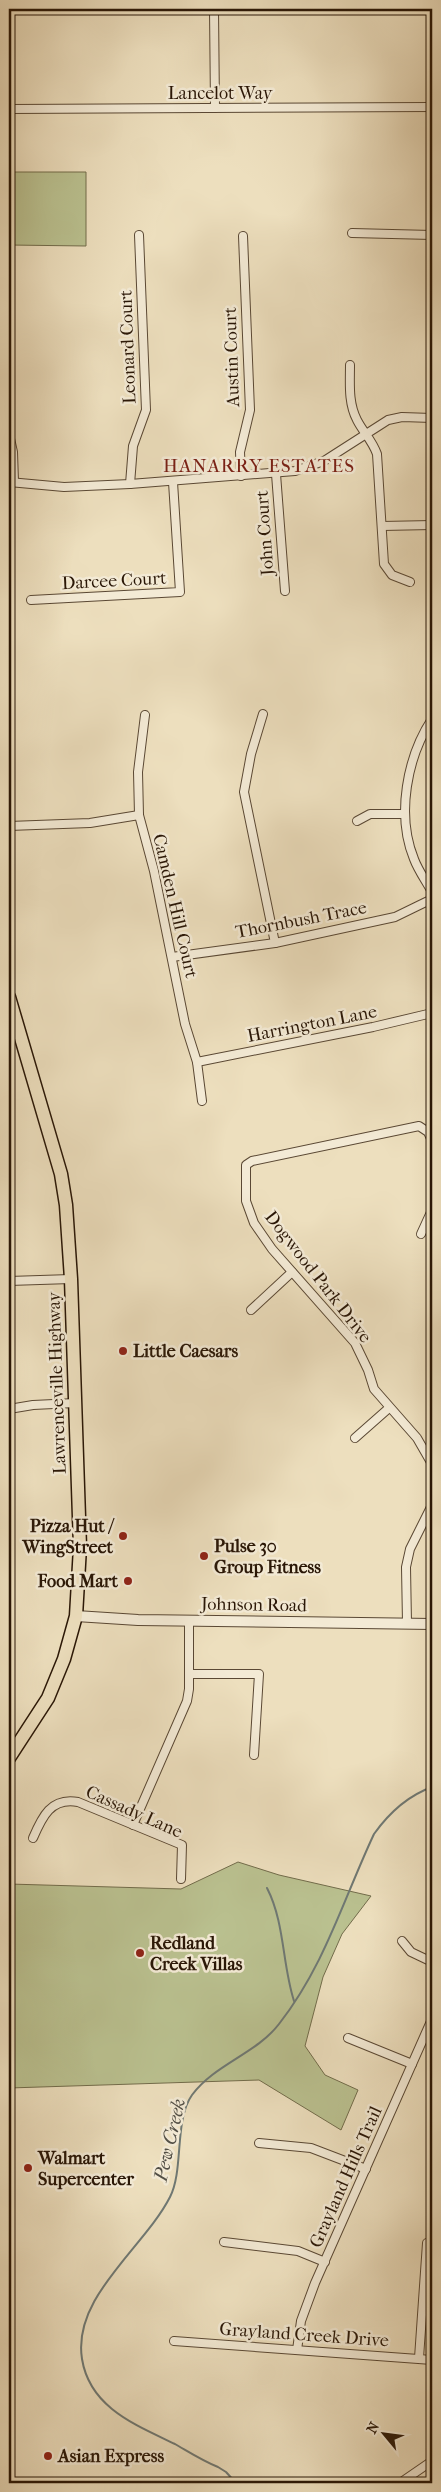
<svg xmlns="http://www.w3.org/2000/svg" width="441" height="2492" font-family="'IM FELL French Canon',serif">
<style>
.green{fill:#bac190;stroke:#726c4b}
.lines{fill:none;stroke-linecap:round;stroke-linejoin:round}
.stream{stroke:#6f7873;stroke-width:2}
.minor-casing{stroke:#5a4834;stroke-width:10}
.tertiary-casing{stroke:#5a4834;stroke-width:12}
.primary-casing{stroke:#291606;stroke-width:15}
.minor{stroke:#f3ead5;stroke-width:8}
.tertiary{stroke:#f3ead5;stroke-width:10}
.primary{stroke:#eddfbe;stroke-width:12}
.poi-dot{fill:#8f2418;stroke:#f3ead5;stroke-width:2}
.labels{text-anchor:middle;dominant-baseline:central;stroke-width:5;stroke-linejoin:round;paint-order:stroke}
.street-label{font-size:18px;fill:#291606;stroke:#f3ead5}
.poi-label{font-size:18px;font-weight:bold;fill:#291606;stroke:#f3ead5;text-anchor:start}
.neighbourhood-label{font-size:19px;letter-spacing:1px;fill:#7a1f14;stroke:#f3ead5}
.water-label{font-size:19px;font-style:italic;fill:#524f46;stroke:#f3ead5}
</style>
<rect width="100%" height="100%" fill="#eddfbe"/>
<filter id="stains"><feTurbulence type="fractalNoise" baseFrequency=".004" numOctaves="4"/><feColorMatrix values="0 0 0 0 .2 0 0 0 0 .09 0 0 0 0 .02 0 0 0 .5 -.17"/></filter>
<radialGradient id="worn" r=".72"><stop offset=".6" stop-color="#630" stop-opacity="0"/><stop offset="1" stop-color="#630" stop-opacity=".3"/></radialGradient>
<!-- green -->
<g class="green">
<polygon points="9,172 86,172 86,246 9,245"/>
<polygon points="238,1862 279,1875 371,1896 342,1934 323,1977 305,2046 325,2075 358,2090 341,2130 259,2080 9,2088 9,1884 181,1889"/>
</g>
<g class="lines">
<!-- stream -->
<g class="stream">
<path d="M267 1888C285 1923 282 1964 294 2001"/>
<path d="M236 2483 226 2472 218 2467C203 2461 189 2452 175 2444 136 2425 90 2408 82 2359 72 2297 144 2248 170 2197 184 2170 174 2120 192 2095 215 2064 256 2054 279 2024 325 1965 343 1900 374 1834 389 1813 407 1796 432 1787"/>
</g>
<!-- minor casing -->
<g class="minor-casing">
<g id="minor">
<polyline points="214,9 215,108"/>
<polyline points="9,109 432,107"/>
<polyline points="352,233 432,235"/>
<path d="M350 365C350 383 348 403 357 420 363 432 372 440 377 454L384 564 392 575 410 582"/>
<polyline points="9,434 13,452 14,482"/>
<polyline points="276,474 285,591"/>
<polyline points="241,476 240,452 250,410 243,236"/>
<polyline points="9,482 64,487 130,484 295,471 324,461 388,420 402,417 432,418"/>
<polyline points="130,484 133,446 146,410 139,235"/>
<polyline points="382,526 432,525"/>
<polyline points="31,600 180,592 173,482"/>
<polyline points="263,714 251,754 244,792 275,943"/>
<polyline points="145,715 138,772 139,815 154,871 185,1024 197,1062 202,1101"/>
<path d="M432 719C407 757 396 815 414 859 418 870 426 881 432 892"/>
<polyline points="357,821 370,814 404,814"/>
<polyline points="9,826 90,823 139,815"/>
<polyline points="172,957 275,943 395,917 432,899"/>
<polyline points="197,1062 373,1027 432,1013"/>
<polyline points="432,1141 428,1132 419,1126 252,1161 246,1165 246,1201 254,1223 272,1249 355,1343 368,1370 374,1389 417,1438 432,1464"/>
<polyline points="421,1234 432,1210"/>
<polyline points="9,1281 71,1279"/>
<polyline points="251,1310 292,1272"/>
<polyline points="9,1409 33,1405 75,1403"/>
<polyline points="355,1438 389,1408"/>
<polyline points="407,1623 406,1567 410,1549 432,1505"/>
<polyline points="189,1674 259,1674 254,1755"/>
<polyline points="133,1825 187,1701 189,1689 189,1620"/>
<path d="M33 1838C42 1817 51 1797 78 1802L182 1845 181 1879"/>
<polyline points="402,1941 411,1952 432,1962"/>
<polyline points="348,2038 412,2064"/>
<polyline points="259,2143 311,2148 366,2169"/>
<polyline points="224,2242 298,2251 325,2262"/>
<polyline points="174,2341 432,2360"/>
<polyline points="297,2350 301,2321 315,2283 432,2019"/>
<polyline points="419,2358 427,2243"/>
<polyline points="400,2483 432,2461"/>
</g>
</g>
<!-- tertiary casing -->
<g class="tertiary-casing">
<polyline id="tertiary" points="76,1616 138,1620 432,1624"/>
</g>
<!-- primary casing -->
<g class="primary-casing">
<polyline id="primary" points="9,997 61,1174 66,1205 71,1279 80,1547 76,1616 64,1659 48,1698 9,1758"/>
</g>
<!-- minor -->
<use href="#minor" class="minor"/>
<!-- tertiary -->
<use href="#tertiary" class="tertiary"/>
<!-- primary -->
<use href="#primary" class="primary"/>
</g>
<!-- markers -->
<g class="poi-dot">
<circle cx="123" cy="1351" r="5"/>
<circle cx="123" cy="1536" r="5"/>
<circle cx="204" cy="1556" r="5"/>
<circle cx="128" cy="1581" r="5"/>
<circle cx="140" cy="1953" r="5"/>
<circle cx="28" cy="2168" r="5"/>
<circle cx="48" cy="2456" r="5"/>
</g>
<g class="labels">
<!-- street labels -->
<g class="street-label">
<text x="220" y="93">Lancelot Way</text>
<text transform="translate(128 347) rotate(-92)">Leonard Court</text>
<text transform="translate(232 357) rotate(-92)">Austin Court</text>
<text transform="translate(265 533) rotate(-94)">John Court</text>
<text transform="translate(114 581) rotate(-3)">Darcee Court</text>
<text transform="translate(175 906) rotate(77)">Camden Hill Court</text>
<text transform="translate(301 920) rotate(-11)">Thornbush Trace</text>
<text transform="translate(312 1024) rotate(-11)">Harrington Lane</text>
<text transform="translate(318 1277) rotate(52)">Dogwood Park Drive</text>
<text transform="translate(57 1383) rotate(-92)">Lawrenceville Highway</text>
<text transform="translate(254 1605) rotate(1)">Johnson Road</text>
<text transform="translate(134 1812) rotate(24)">Cassady Lane</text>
<text transform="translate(346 2177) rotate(-66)">Grayland Hills Trail</text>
<text transform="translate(304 2335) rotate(4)">Grayland Creek Drive</text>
</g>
<!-- poi labels -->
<g class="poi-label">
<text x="133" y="1351">Little Caesars</text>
<text x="113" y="1526" text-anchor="end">Pizza Hut /<tspan x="113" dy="21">WingStreet</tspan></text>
<text x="214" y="1546">Pulse 30<tspan x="214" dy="21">Group Fitness</tspan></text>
<text x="118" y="1581" text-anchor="end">Food Mart</text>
<text x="150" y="1943">Redland<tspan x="150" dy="21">Creek Villas</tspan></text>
<text x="38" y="2158">Walmart<tspan x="38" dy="21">Supercenter</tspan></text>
<text x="58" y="2456">Asian Express</text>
</g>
<!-- neighbourhood labels -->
<g class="neighbourhood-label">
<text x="259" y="466">HANARRY ESTATES</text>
</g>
<!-- water labels -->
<g class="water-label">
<text transform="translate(170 2140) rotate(-77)">Pew Creek</text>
</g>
</g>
<!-- margin -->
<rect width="441" height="2492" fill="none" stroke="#eddfbe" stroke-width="30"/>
<rect x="10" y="10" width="421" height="2472" fill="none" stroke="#291606" stroke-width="2.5"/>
<rect x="15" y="15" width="411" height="2462" fill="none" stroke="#291606"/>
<!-- north arrow -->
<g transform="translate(384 2434) rotate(299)" stroke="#f3ead5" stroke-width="4" paint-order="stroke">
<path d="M0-4L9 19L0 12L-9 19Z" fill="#291606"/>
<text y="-8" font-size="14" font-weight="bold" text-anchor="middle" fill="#291606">N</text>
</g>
<rect width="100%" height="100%" filter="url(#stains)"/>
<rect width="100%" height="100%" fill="url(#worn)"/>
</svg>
